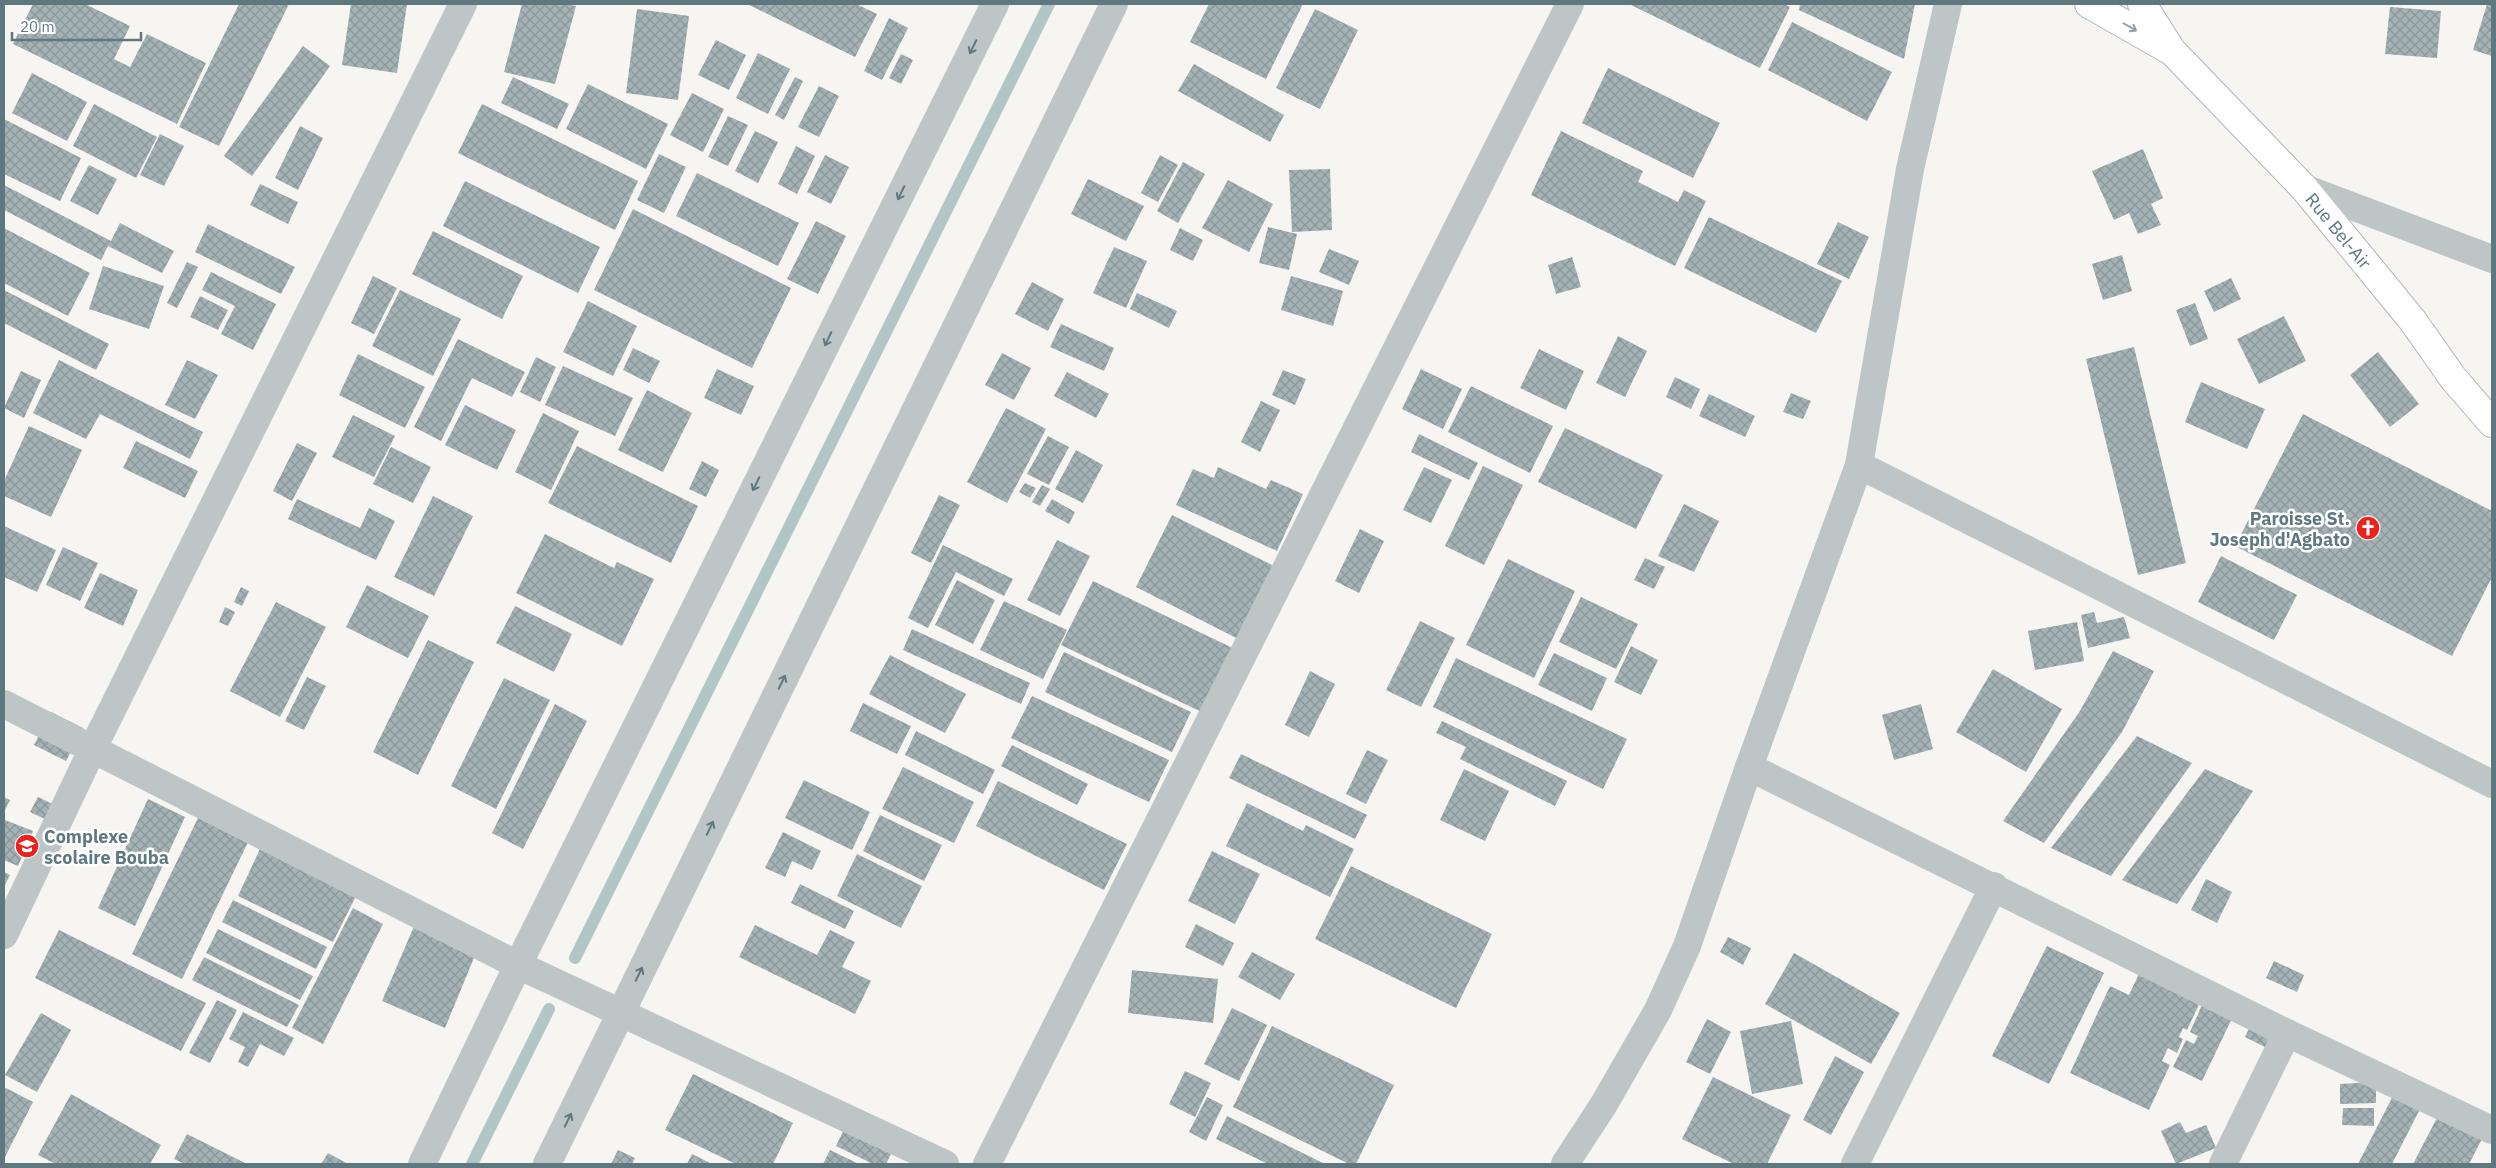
<svg xmlns="http://www.w3.org/2000/svg" width="2496" height="1168" font-family="'IBM Plex Sans',sans-serif">
<style>
.lines{fill:none;stroke-linecap:round;stroke-linejoin:round}
.stream{stroke:#b3c6c7;stroke-width:12}
.building{fill:url(#building-cross-hatch)}
.major-casing{stroke:#afb7ba;stroke-width:30}
.minor{stroke:#bec5c7;stroke-width:28}
.major{stroke:#fff;stroke-width:28}
.oneway{stroke:#8fa0a5}
.oneway2{stroke:#5f787f}
.labels{text-anchor:middle;dominant-baseline:central;stroke-width:5;stroke-linejoin:round;paint-order:stroke}
.street-label{font-size:18px;fill:#5f787f;stroke:#fff}
.poi-label{font-size:18px;font-weight:bold;fill:#5f787f;stroke:#fff;text-anchor:end}
</style>
<defs>
<pattern id="building-cross-hatch" width="8" height="8" patternUnits="userSpaceOnUse" patternTransform="scale(1.25)"><rect width="8" height="8" fill="#a5b2b5"/><path d="M0 0l8 8M0 8l8-8" fill="none" stroke="#8a9698"/></pattern>
</defs>
<rect width="100%" height="100%" fill="#f6f5f2"/>
<g class="lines">
<!-- stream -->
<g class="stream">
<polyline points="575,958 1049,4"/>
<polyline points="472,1164 549,1009"/>
</g>
</g>
<!-- building -->
<g class="building">
<polygon points="33,4 85,4 130,26 114,59 130,67 147,34 206,63 177,124 13,44"/>
<polygon points="239,4 289,4 219,146 179,127"/>
<polygon points="351,4 407,4 397,73 342,65"/>
<polygon points="522,4 566,4 576,6 555,84 504,72"/>
<polygon points="747,4 856,4 877,14 855,57"/>
<polygon points="1209,4 1303,4 1266,79 1190,42"/>
<polygon points="1629,4 1784,4 1790,7 1760,68"/>
<polygon points="1800,4 1915,4 1904,59 1799,10"/>
<polygon points="2487,4 2492,4 2492,56 2473,50"/>
<polygon points="2390,7 2441,11 2437,58 2385,54"/>
<polygon points="637,9 689,16 678,100 626,93"/>
<polygon points="1315,9 1358,30 1320,109 1276,88"/>
<polygon points="889,18 908,28 882,80 864,71"/>
<polygon points="1792,22 1892,72 1867,121 1768,70"/>
<polygon points="716,40 746,55 729,90 698,75"/>
<polygon points="303,46 330,66 252,176 224,156"/>
<polygon points="758,53 790,69 768,114 736,98"/>
<polygon points="901,54 913,60 901,84 889,78"/>
<polygon points="1194,64 1284,115 1270,142 1178,91"/>
<polygon points="1608,68 1720,123 1693,178 1582,123"/>
<polygon points="32,73 87,102 67,141 12,113"/>
<polygon points="513,77 569,104 557,129 501,103"/>
<polygon points="795,77 803,81 784,120 775,115"/>
<polygon points="588,84 668,124 646,169 566,129"/>
<polygon points="819,86 839,96 819,137 798,127"/>
<polygon points="692,93 724,109 703,152 670,135"/>
<polygon points="94,104 157,137 136,178 73,146"/>
<polygon points="482,104 638,181 615,230 458,153"/>
<polygon points="728,116 748,125 728,166 708,157"/>
<polygon points="4,119 81,158 60,201 4,174"/>
<polygon points="300,126 323,138 298,190 275,178"/>
<polygon points="755,131 778,142 758,183 735,171"/>
<polygon points="1561,131 1643,171 1638,182 1678,202 1684,190 1706,201 1675,266 1531,195"/>
<polygon points="160,134 184,146 164,186 140,175"/>
<polygon points="796,146 815,156 797,194 778,184"/>
<polygon points="2143,149 2163,198 2151,204 2161,225 2138,234 2129,213 2114,220 2092,171"/>
<polygon points="659,154 686,167 664,213 637,200"/>
<polygon points="825,155 849,167 831,204 807,192"/>
<polygon points="1160,155 1178,165 1158,202 1141,193"/>
<polygon points="1183,162 1205,174 1178,223 1157,211"/>
<polygon points="89,165 117,179 98,215 70,201"/>
<polygon points="1330,169 1332,230 1292,232 1289,170"/>
<polygon points="697,173 799,223 778,266 676,216"/>
<polygon points="1088,179 1144,206 1126,241 1071,214"/>
<polygon points="1228,180 1273,204 1249,252 1202,228"/>
<polygon points="465,181 600,247 578,293 443,226"/>
<polygon points="260,184 298,202 288,224 250,205"/>
<polygon points="4,185 111,241 120,223 174,251 162,273 108,246 101,260 4,210"/>
<polygon points="633,209 791,288 752,368 594,290"/>
<polygon points="1709,217 1842,281 1816,333 1684,268"/>
<polygon points="816,221 846,236 818,294 787,279"/>
<polygon points="1838,222 1869,237 1849,279 1817,264"/>
<polygon points="208,224 295,267 281,294 195,252"/>
<polygon points="1268,227 1297,234 1289,270 1259,263"/>
<polygon points="4,228 90,273 68,316 4,283"/>
<polygon points="1180,228 1203,240 1193,261 1170,250"/>
<polygon points="433,231 523,276 502,319 412,274"/>
<polygon points="1114,247 1147,261 1126,308 1093,293"/>
<polygon points="1329,249 1359,261 1349,285 1319,272"/>
<polygon points="2122,255 2132,291 2103,300 2092,264"/>
<polygon points="1572,257 1581,287 1556,294 1548,265"/>
<polygon points="187,262 198,267 177,308 167,303"/>
<polygon points="103,266 164,286 149,329 89,309"/>
<polygon points="211,272 276,304 253,350 221,334 235,306 202,290"/>
<polygon points="373,276 397,288 374,334 351,323"/>
<polygon points="1291,276 1343,291 1333,326 1281,310"/>
<polygon points="2231,278 2241,299 2214,312 2204,291"/>
<polygon points="1032,282 1064,299 1048,331 1015,314"/>
<polygon points="4,290 109,344 96,370 4,323"/>
<polygon points="400,290 461,319 433,376 372,346"/>
<polygon points="1137,293 1177,311 1169,328 1130,309"/>
<polygon points="200,296 228,310 218,330 190,317"/>
<polygon points="588,301 637,326 613,376 563,352"/>
<polygon points="2195,303 2208,339 2190,346 2176,310"/>
<polygon points="2284,316 2306,361 2259,384 2237,339"/>
<polygon points="1061,324 1114,348 1104,371 1050,347"/>
<polygon points="1618,336 1647,351 1625,397 1596,383"/>
<polygon points="458,339 525,372 512,397 472,378 441,441 414,427"/>
<polygon points="2134,347 2186,563 2138,575 2086,359"/>
<polygon points="633,348 660,361 649,383 623,370"/>
<polygon points="1539,349 1584,371 1566,410 1520,388"/>
<polygon points="2378,352 2419,404 2390,427 2350,375"/>
<polygon points="1002,353 1031,368 1014,400 985,385"/>
<polygon points="358,354 425,387 405,428 339,395"/>
<polygon points="536,357 556,367 540,402 520,392"/>
<polygon points="59,360 203,432 190,459 100,414 86,439 33,413"/>
<polygon points="187,360 218,375 195,419 165,405"/>
<polygon points="563,366 633,398 615,436 545,405"/>
<polygon points="717,369 754,386 741,415 704,398"/>
<polygon points="1421,369 1462,389 1443,429 1402,409"/>
<polygon points="1283,370 1306,379 1295,405 1272,395"/>
<polygon points="21,371 41,380 24,418 4,408"/>
<polygon points="1067,372 1109,394 1096,418 1054,396"/>
<polygon points="1675,377 1700,389 1691,409 1666,397"/>
<polygon points="2201,382 2265,409 2247,449 2185,422"/>
<polygon points="1471,386 1553,426 1530,473 1448,432"/>
<polygon points="647,390 692,413 663,472 618,450"/>
<polygon points="1791,393 1811,401 1803,419 1783,412"/>
<polygon points="1709,394 1755,416 1745,437 1699,416"/>
<polygon points="1261,401 1280,410 1260,452 1241,442"/>
<polygon points="465,405 516,430 497,470 445,445"/>
<polygon points="1006,408 1046,429 1007,503 967,482"/>
<polygon points="543,413 579,431 551,490 515,472"/>
<polygon points="2303,414 2492,511 2492,577 2452,656 2235,546"/>
<polygon points="353,415 395,436 374,477 332,457"/>
<polygon points="29,426 82,450 51,517 4,496 4,481"/>
<polygon points="1565,428 1663,475 1636,529 1538,482"/>
<polygon points="1419,434 1478,463 1469,480 1411,452"/>
<polygon points="1048,436 1069,447 1049,485 1027,474"/>
<polygon points="136,441 198,471 185,498 123,468"/>
<polygon points="297,443 317,453 292,501 273,491"/>
<polygon points="577,446 698,506 671,563 548,503"/>
<polygon points="391,447 431,467 413,503 373,484"/>
<polygon points="1076,450 1103,465 1083,503 1055,489"/>
<polygon points="702,461 719,470 706,497 689,489"/>
<polygon points="1483,466 1523,485 1484,565 1445,546"/>
<polygon points="1218,467 1266,489 1271,480 1303,494 1277,551 1176,505 1193,469 1214,478"/>
<polygon points="1424,467 1452,480 1431,523 1403,510"/>
<polygon points="1025,483 1036,488 1030,498 1019,492"/>
<polygon points="1042,485 1050,489 1040,506 1032,502"/>
<polygon points="939,495 960,505 931,563 911,553"/>
<polygon points="433,496 473,516 434,596 394,577"/>
<polygon points="297,499 360,528 369,508 395,521 376,560 288,519"/>
<polygon points="1052,499 1075,512 1069,524 1045,511"/>
<polygon points="1684,504 1719,521 1694,572 1658,556"/>
<polygon points="1172,515 1282,570 1246,643 1136,587"/>
<polygon points="4,526 56,550 37,592 4,577"/>
<polygon points="1360,529 1384,541 1359,593 1335,581"/>
<polygon points="545,534 614,568 617,562 654,579 622,646 516,593"/>
<polygon points="1057,540 1090,556 1060,616 1027,600"/>
<polygon points="943,545 1013,579 1004,596 956,572 928,628 908,618"/>
<polygon points="63,547 98,563 80,601 46,585"/>
<polygon points="2221,556 2297,595 2274,640 2198,602"/>
<polygon points="1645,558 1665,567 1654,589 1634,580"/>
<polygon points="1508,559 1575,591 1534,678 1466,645"/>
<polygon points="100,573 138,590 123,626 84,608"/>
<polygon points="957,580 995,600 973,644 935,625"/>
<polygon points="1093,581 1241,652 1210,716 1061,645"/>
<polygon points="367,585 429,616 408,658 346,627"/>
<polygon points="241,587 249,591 242,606 234,602"/>
<polygon points="1581,597 1638,624 1616,669 1559,642"/>
<polygon points="1004,601 1067,630 1043,679 980,650"/>
<polygon points="276,602 326,627 280,717 230,691"/>
<polygon points="515,606 572,634 554,672 496,643"/>
<polygon points="225,607 235,612 228,626 219,622"/>
<polygon points="2094,612 2097,623 2124,617 2130,638 2088,648 2081,615"/>
<polygon points="1420,621 1455,638 1421,707 1386,690"/>
<polygon points="2077,622 2084,661 2035,670 2028,631"/>
<polygon points="912,629 1030,683 1021,704 903,650"/>
<polygon points="428,640 474,662 418,775 373,752"/>
<polygon points="1631,646 1658,660 1641,695 1614,682"/>
<polygon points="2113,651 2154,671 2122,732 2044,843 2003,821 2080,711"/>
<polygon points="1064,652 1191,712 1172,752 1045,692"/>
<polygon points="1554,653 1607,678 1592,711 1538,685"/>
<polygon points="890,655 966,694 945,733 869,694"/>
<polygon points="1456,658 1627,739 1603,789 1433,707"/>
<polygon points="1993,669 2062,709 2026,772 1956,732"/>
<polygon points="1310,671 1335,684 1309,737 1285,725"/>
<polygon points="307,677 326,686 304,730 285,721"/>
<polygon points="504,678 550,700 496,809 451,786"/>
<polygon points="1032,696 1169,760 1149,802 1011,738"/>
<polygon points="863,703 911,726 897,754 850,731"/>
<polygon points="555,704 587,721 523,849 492,833"/>
<polygon points="1921,704 1933,749 1894,760 1882,715"/>
<polygon points="51,712 83,728 66,761 34,745"/>
<polygon points="1442,721 1567,781 1555,806 1460,759 1466,747 1436,733"/>
<polygon points="916,731 995,770 983,794 905,755"/>
<polygon points="2137,736 2192,763 2111,876 2051,848"/>
<polygon points="1012,745 1088,784 1077,805 1001,766"/>
<polygon points="1367,750 1388,760 1366,804 1346,794"/>
<polygon points="1241,754 1367,815 1355,839 1229,778"/>
<polygon points="903,767 974,802 954,843 882,809"/>
<polygon points="1464,769 1509,791 1485,841 1440,820"/>
<polygon points="2205,769 2253,791 2177,904 2122,880"/>
<polygon points="804,780 870,812 852,850 785,818"/>
<polygon points="998,781 1127,844 1104,890 976,826"/>
<polygon points="4,797 10,800 4,812"/>
<polygon points="38,797 53,804 45,819 30,812"/>
<polygon points="148,799 185,817 135,926 98,908"/>
<polygon points="1247,803 1303,831 1306,825 1354,849 1330,897 1226,846"/>
<polygon points="880,815 942,845 924,881 863,851"/>
<polygon points="198,818 248,842 182,979 132,954"/>
<polygon points="5,820 33,831 18,866 4,860"/>
<polygon points="783,832 821,851 812,870 792,861 785,877 765,868"/>
<polygon points="260,849 356,896 333,942 238,896"/>
<polygon points="1212,851 1260,874 1235,924 1188,901"/>
<polygon points="857,854 922,886 901,928 837,896"/>
<polygon points="1351,866 1492,934 1456,1008 1315,939"/>
<polygon points="4,872 10,875 4,887"/>
<polygon points="2206,879 2232,892 2217,923 2191,910"/>
<polygon points="800,884 854,911 845,929 791,903"/>
<polygon points="233,900 327,947 316,969 222,922"/>
<polygon points="353,908 383,924 323,1044 292,1028"/>
<polygon points="418,917 476,953 445,1028 382,1001"/>
<polygon points="1196,924 1234,943 1223,966 1185,947"/>
<polygon points="755,925 817,955 830,930 855,942 842,967 871,981 855,1014 739,957"/>
<polygon points="218,929 313,976 300,1000 206,953"/>
<polygon points="59,930 206,1003 181,1051 35,978"/>
<polygon points="1728,937 1751,948 1743,965 1720,952"/>
<polygon points="2047,946 2104,973 2049,1084 1992,1056"/>
<polygon points="1252,952 1295,974 1280,1000 1238,977"/>
<polygon points="1794,953 1900,1013 1871,1064 1765,1004"/>
<polygon points="204,957 299,1005 287,1027 192,980"/>
<polygon points="2274,961 2304,975 2297,992 2266,978"/>
<polygon points="2143,965 2204,994 2187,1030 2183,1028 2179,1037 2183,1039 2177,1053 2168,1048 2162,1061 2170,1065 2149,1110 2070,1073 2110,986 2129,995"/>
<polygon points="1132,970 1218,979 1213,1023 1128,1013"/>
<polygon points="2206,996 2236,1010 2202,1081 2173,1067 2186,1040 2194,1044 2198,1036 2190,1032"/>
<polygon points="217,1000 237,1010 210,1063 189,1053"/>
<polygon points="1232,1008 1267,1025 1239,1081 1204,1064"/>
<polygon points="243,1012 294,1038 284,1056 260,1044 248,1067 238,1062 245,1047 229,1039"/>
<polygon points="41,1013 71,1030 37,1092 5,1075"/>
<polygon points="1707,1019 1731,1032 1710,1074 1686,1062"/>
<polygon points="2253,1020 2274,1029 2265,1047 2245,1037"/>
<polygon points="1791,1021 1803,1084 1752,1094 1740,1031"/>
<polygon points="1272,1026 1394,1085 1356,1164 1349,1164 1233,1107"/>
<polygon points="1835,1056 1864,1072 1831,1135 1803,1120"/>
<polygon points="1185,1071 1211,1083 1195,1117 1169,1104"/>
<polygon points="693,1074 793,1123 773,1164 736,1164 665,1130"/>
<polygon points="1713,1077 1791,1115 1767,1164 1734,1164 1682,1139"/>
<polygon points="2376,1082 2376,1103 2340,1104 2340,1084"/>
<polygon points="4,1087 33,1102 4,1159"/>
<polygon points="2395,1092 2422,1105 2392,1164 2358,1164"/>
<polygon points="71,1094 161,1145 150,1164 56,1164 38,1155"/>
<polygon points="1207,1097 1223,1105 1206,1141 1189,1132"/>
<polygon points="2343,1108 2374,1108 2374,1126 2342,1125"/>
<polygon points="852,1113 900,1136 886,1164 873,1164 836,1146"/>
<polygon points="2439,1114 2483,1137 2469,1164 2413,1164"/>
<polygon points="1227,1116 1325,1164 1268,1164 1216,1139"/>
<polygon points="2180,1122 2186,1133 2206,1125 2216,1148 2176,1164 2161,1131"/>
<polygon points="187,1134 247,1164 185,1164 174,1159"/>
<polygon points="618,1150 635,1158 632,1164 611,1164"/>
<polygon points="830,1150 859,1164 823,1164"/>
<polygon points="328,1153 348,1164 321,1164"/>
<polygon points="692,1154 712,1164 687,1164"/>
</g>
<g class="lines">
<!-- major casing -->
<g class="major-casing">
<g id="major">
<polyline points="2089,4 2168,49"/>
<path id="s1" d="M2142 4 2172 51 2304 188 2413 321 2453 378 2492 423"/>
</g>
</g>
<!-- minor -->
<g class="minor">
<polyline points="2304,188 2492,259"/>
<polyline points="1859,465 2492,784"/>
<polyline points="4,704 518,965 945,1164"/>
<polyline points="1749,767 2287,1033 2492,1130"/>
<polyline points="4,935 93,748 463,4"/>
<polyline points="422,1164 518,965 995,4"/>
<polyline points="547,1164 1114,4"/>
<polyline points="987,1164 1570,4"/>
<polyline points="1565,1164 1604,1104 1658,1010 1687,946 1749,767 1859,465 1910,169 1948,4"/>
<polyline points="1855,1164 1994,886"/>
<polyline points="2223,1164 2287,1033"/>
</g>
<!-- major -->
<use href="#major" class="major"/>
</g>
<!-- one-way arrows -->
<defs><path id="oneway-shaft" d="M-6 0H5M1.5-3L5.5 0L1.5 3" fill="none" stroke-width="1.6" stroke-linecap="round" stroke-linejoin="round" transform="scale(1.25)"/></defs>
<use class="oneway" href="#oneway-shaft" transform="translate(2130 27) rotate(30)"/>
<g class="oneway2">
<use href="#oneway-shaft" transform="translate(973 47) rotate(116)"/>
<use href="#oneway-shaft" transform="translate(901 193) rotate(116)"/>
<use href="#oneway-shaft" transform="translate(828 339) rotate(116)"/>
<use href="#oneway-shaft" transform="translate(756 484) rotate(116)"/>
<use href="#oneway-shaft" transform="translate(782 682) rotate(-64)"/>
<use href="#oneway-shaft" transform="translate(710 828) rotate(-64)"/>
<use href="#oneway-shaft" transform="translate(639 974) rotate(-64)"/>
<use href="#oneway-shaft" transform="translate(568 1120) rotate(-64)"/>
</g>
<!-- icons -->
<defs>
<g id="church-disc" transform="scale(1.25)"><circle r="9.5" fill="#eb211e" stroke="#fff"/><path d="M-1.2-6h2.4v3.5h3.3v2.4h-3.3V6h-2.4V-.1h-3.3v-2.4h3.3Z" fill="#fff"/></g>
<g id="school-disc" transform="scale(1.25)"><circle r="9.5" fill="#eb211e" stroke="#fff"/><path d="M0-5L7-2L0 1L-7-2ZM-4 1L0 2.5L4 1V4Q0 6-4 4Z" fill="#fff"/></g>
</defs>
<g fill-rule="evenodd">
<use href="#church-disc" x="2368" y="528"/>
<use href="#school-disc" x="27" y="846"/>
</g>
<g class="labels">
<!-- street labels -->
<g class="street-label">
<text stroke="none"><textPath href="#s1" startOffset="301">Rue Bel-Air</textPath></text>
</g>
<!-- poi labels -->
<g class="poi-label">
<text x="2350" y="518">Paroisse St.<tspan x="2350" dy="21">Joseph d'Agbato</tspan></text>
<text x="44" y="836" text-anchor="start">Complexe<tspan x="44" dy="21">scolaire Bouba</tspan></text>
</g>
</g>
<!-- border -->
<rect width="2496" height="1168" fill="none" stroke="#5f787f" stroke-width="10"/>
<!-- scale -->
<path d="M12 32v8h129v-8" fill="none" stroke="#5f787f" stroke-width="2.5"/>
<text x="20" y="32" font-size="15" fill="#5f787f" stroke="#ffffff" stroke-width="4" paint-order="stroke">20 m</text>
</svg>
